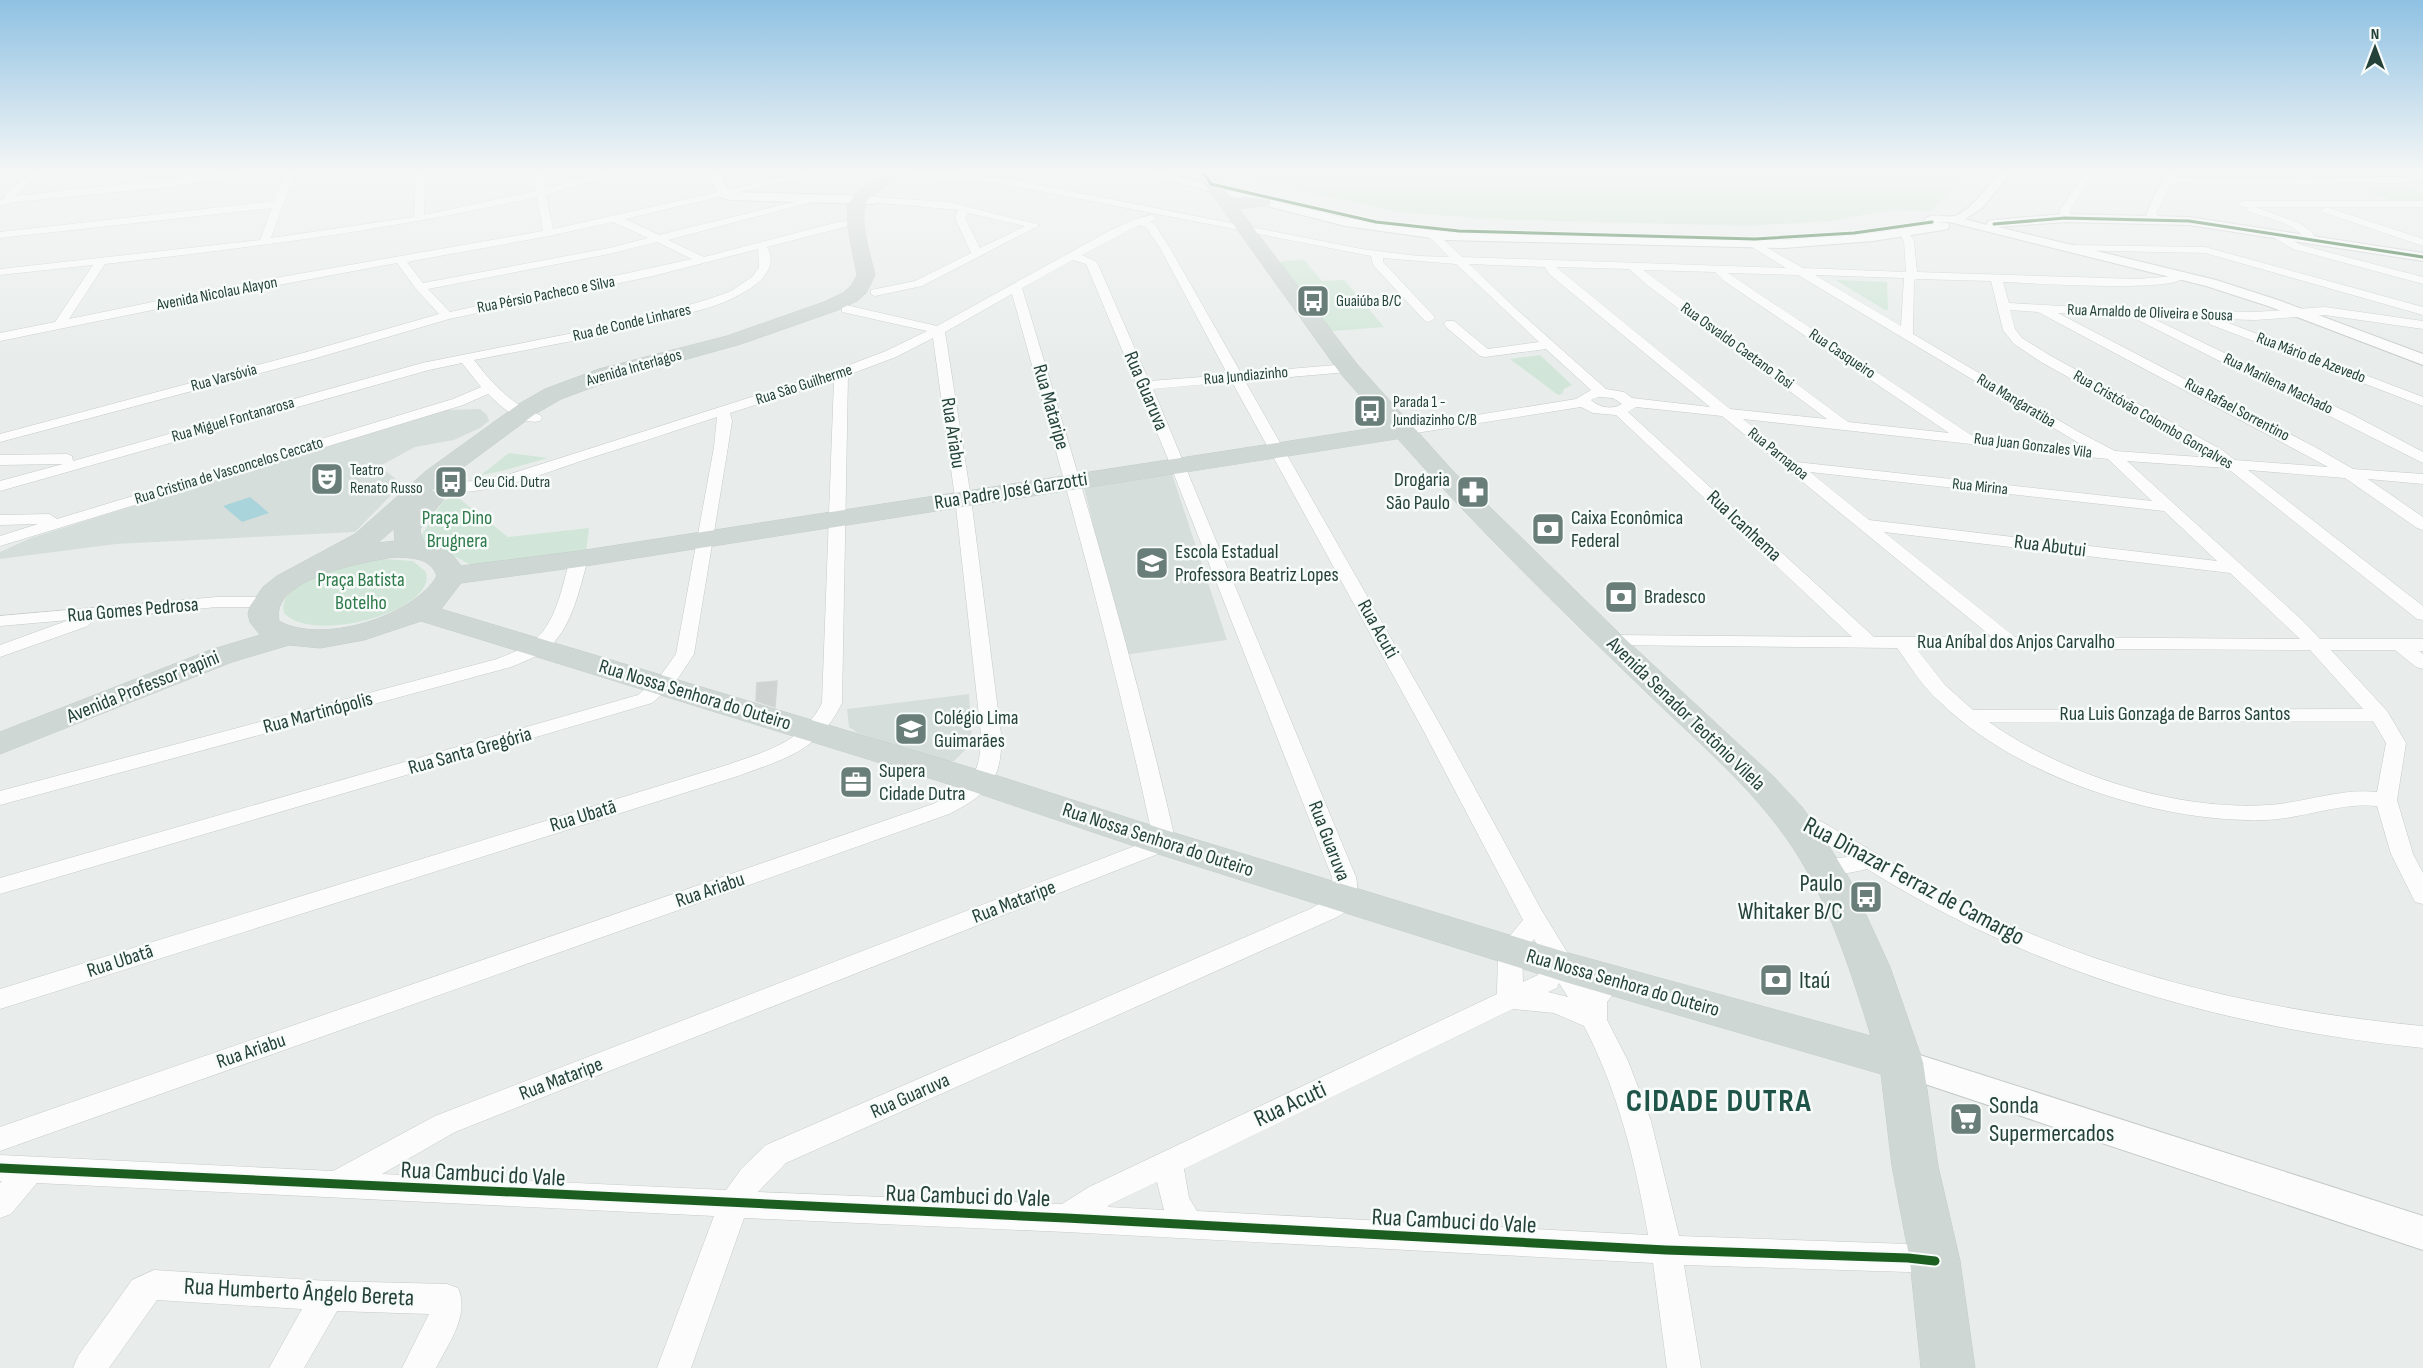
<svg xmlns="http://www.w3.org/2000/svg" width="2423" height="1368" font-family="'Sofia Sans Condensed',sans-serif">
<style>
.built{fill:#d6dedb}
.green{fill:#d1e6d8}
.water{fill:#a9d4db}
.building{fill:#cfd4d2;stroke:#d1d6d4;stroke-width:1.5}
.lines{fill:none;stroke-linecap:round;stroke-linejoin:round}
.minor-casing{stroke:#c5cac8;stroke-width:1}
.tertiary-casing{stroke:#c5cac8;stroke-width:2}
.primary-casing{stroke:#c3ccc9;stroke-width:1}
.minor{fill:#fcfcfc;fill-rule:evenodd}
.tertiary{fill:#fcfcfc;fill-rule:evenodd}
.primary{fill:#cfd7d5;fill-rule:evenodd}
.cycleway-far1-casing{stroke:#f7fbf9;stroke-width:5}
.cycleway-casing{stroke:#f7fbf9;stroke-width:13}
.cycleway-far1{stroke:#1b5e20;stroke-width:3}
.cycleway{stroke:#1b5e20;stroke-width:9}
.labels{text-anchor:middle;dominant-baseline:central;stroke-width:5;stroke-linejoin:round;paint-order:stroke}
.far-street-label{font-size:16px;fill:#24423a;stroke:#f7fbf9}
.far-poi-label{font-size:16px;fill:#24423a;stroke:#f7fbf9;text-anchor:start}
.street-label{font-size:20px;fill:#24423a;stroke:#f7fbf9}
.poi-label{font-size:20px;fill:#24423a;stroke:#f7fbf9;text-anchor:start}
.park-label{font-size:20px;fill:#2d7a4b;stroke:#f7fbf9}
.near-street-label{font-size:24px;fill:#24423a;stroke:#f7fbf9}
.near-poi-label{font-size:24px;fill:#24423a;stroke:#f7fbf9;text-anchor:start}
.near-district-label{font-size:32px;font-weight:bold;letter-spacing:1.5px;fill:#1f5548;stroke:#f7fbf9}
</style>
<rect width="100%" height="100%" fill="#e8edeb"/>
<!-- built -->
<g class="built">
<polygon points="480,409 487,415 489,421 480,428 454,440 415,447 380,466 402,484 355,532 116,544 0,559 0,552 31,538 421,416 446,410"/>
<polygon points="1172,474 1227,640 1124,655 1084,487"/>
<polygon points="969,694 972,743 954,761 946,762 858,733 849,727 847,709"/>
</g>
<!-- green -->
<g class="green">
<polygon points="1253,172 1969,172 1931,211 1891,210 1829,221 1748,226 1489,219 1399,212 1241,178 1218,180 1215,175"/>
<path d="M2343 182C2370 182 2401 177 2423 195V200H2390Z"/>
<polygon points="1304,260 1322,281 1344,280 1384,327 1332,331 1278,262"/>
<polygon points="1836,280 1887,282 1888,310 1885,310"/>
<polygon points="1540,355 1572,385 1564,389 1562,394 1558,395 1510,359"/>
<polygon points="509,453 548,458 502,471 481,475"/>
<polygon points="456,496 508,537 589,528 586,552 473,566 420,538 443,501"/>
<path d="M382 559 413 561 426 572C438 611 312 645 284 613 276 577 359 563 382 559Z"/>
</g>
<!-- water -->
<polygon class="water" points="250,497 269,513 242,522 223,506"/>
<!-- building -->
<polygon class="building" points="777,681 775,707 756,701 757,683"/>
<g class="lines">
<!-- minor casing -->
<g class="minor-casing">
<g id="minor">
<polygon points="30,172 40,172 15,196 232,172 259,172 168,187 15,202 0,206 0,200 4,199 5,195"/>
<path d="M285 172H295L271 238 414 217 416 172H426L424 215 536 191 532 172H542L545 189 605 172H621L546 195 553 229 807 172H825L625 219 659 235 818 196 823 199 668 240 704 257 838 222 855 220 860 223 767 247C780 268 757 286 739 295 720 306 696 311 675 317 609 335 541 347 474 360 493 384 511 405 540 415L542 418 540 421C522 426 500 406 488 394L463 405 0 546V536L38 524 0 525V515L49 514 57 519 453 399 481 387 462 363 429 370 0 491V481L63 464 0 465V455L67 454 72 456 73 461 422 363 633 321 706 300 731 291 752 277 759 267 758 249 653 276 449 319 313 359 0 442V434L303 353 439 314 416 289 397 263 241 292 0 341V333L55 322 93 265 0 275V269L260 240 272 208 0 238V232L274 201ZM537 197 543 231 241 284 69 319 105 264C250 248 394 229 537 197ZM613 222 648 238 609 248 423 283 407 262 549 236ZM657 242 692 259 450 312 428 289 609 254Z"/>
<path d="M937 172 1004 178 1362 249 1418 256 1449 257 1429 237 1426 229 1431 226 1435 227 1438 234 1462 257 1786 268 1742 241 1741 239 1746 236 1803 268 1906 272 1904 241 1899 233 1904 230 1908 231 1914 241 1917 272 2137 279 2176 276 2182 279C2166 292 2031 283 2003 282L2009 303 2096 308 2255 312 2325 307 2423 321V329L2325 315 2255 320 2218 319 2423 397V406L2209 324V318L2150 317 2355 416 2423 452V463L2132 317 2058 313 2315 447 2353 469 2423 474V484L2368 479 2423 517V530L2417 528 2345 478 2248 470 2423 606V620L2417 619 2227 468 2127 461 2303 621 2320 639H2423V651H2419L2423 654V669L2416 667 2395 650H2331L2387 711 2406 743 2397 800 2413 854 2423 873V904L2415 902 2391 854 2377 806C2339 802 2302 819 2265 820 2158 823 2016 777 1939 701 1922 686 1910 666 1897 648L1603 645 1601 641 1603 637 1610 635 1852 637 1616 415 1593 413 1581 407 1403 435 1398 434 1396 431 1403 427 1576 399 1591 390 1546 349 1485 357 1480 356 1446 327 1444 324 1446 321H1454L1488 349 1539 342 1456 264 1383 258V262L1433 315 1435 318 1429 322 1425 321 1373 265 1371 256 1004 184 912 176 907 173ZM1469 264 1545 267 1549 274 1710 407 1632 398 1624 392 1606 389 1514 307ZM1556 267 1629 269 1647 285 1827 419 1730 409ZM1643 270 1715 272 1724 281 1949 433 1848 422ZM1728 273 1798 275 2087 448 1971 435ZM1815 275 1904 278 1901 326ZM1916 279 1991 281 2003 330 2014 344 2041 362 2214 458 2115 451 2077 431 1913 334 1914 281ZM2010 310 2038 312 2328 467 2235 460 2222 450 2051 356 2022 338 2015 329ZM1598 397 1613 398 1622 404C1612 410 1600 408 1591 400ZM1636 407 1722 416 1992 637H1874L1628 412ZM1743 419 2108 459 2152 501 1796 462ZM1810 472 2164 511 2217 561 1869 520ZM1884 532 2230 573 2300 639 2015 637ZM1916 648 2310 650 2363 709 1973 710 1945 685ZM2373 721 2386 743 2377 792C2340 788 2304 803 2268 805 2176 811 2064 775 1989 722Z"/>
<polygon points="2085,172 2094,172 2070,210 2069,220 2061,220 2060,210"/>
<polygon points="2166,172 2176,172 2173,177 2221,179 2404,177 2413,176 2410,172 2420,172 2423,178 2404,183 2221,185 2171,183 2156,214 2161,220 2156,223 2147,218 2146,214"/>
<path d="M874 197 948 202 1040 225 922 286 875 296 871 294V290L915 281 971 253 955 218 958 210 870 202 869 200ZM968 213 1025 226 980 248 965 218Z"/>
<path d="M2243 201H2423V207H2326L2423 239V246L2322 212 2321 210 2326 207H2255L2299 223 2312 232 2316 240 2311 243 2307 242C2296 222 2268 219 2247 211V207L2239 206V202Z"/>
<path d="M1152 215 1157 218 1150 222 1154 223 1170 248 1241 373 1348 364 1355 368 1348 372 1245 381 1442 728 1542 911 1589 988C1599 977 1604 968 1620 973L1624 980 1607 1002V1020L1628 1061 1651 1121 1679 1236 1908 1244 1935 1247 1946 1251 1950 1261 1946 1271 1935 1275 1908 1272 1684 1265 1701 1368H1667L1653 1263 1066 1232 744 1218 691 1368H657L714 1216 37 1183 11 1214 0 1218V1183L2 1181H0V1155L333 1171 435 1116 1153 839C1114 655 1063 475 1012 294L945 332 971 498 1001 734C1003 780 988 794 949 814L0 1151V1127L933 804C970 785 981 777 981 734L955 498 933 338 896 357 848 375 842 703C819 750 787 758 741 775L0 1009V989L727 765C766 751 802 743 822 703L834 380 730 413 732 421 728 447 694 654 675 683 652 703 0 894V878L638 695 661 675 676 654 714 447 717 417C674 431 632 445 590 458 550 471 479 500 438 490L436 487 438 484 473 481 507 475 836 370 886 351 927 331 842 312V306L846 305 937 326 1109 231 1135 219ZM1139 225 1146 227 1160 248 1228 375 1149 381 1097 262 1082 255ZM1073 260 1086 264 1168 459 1332 877 1333 896 1310 909 766 1145 742 1168 726 1190 382 1174 455 1132 1173 848 1176 843C1133 656 1078 472 1022 288ZM1232 382 1422 728 1523 920 1498 950 1497 994 1089 1187 1062 1204 758 1192 786 1163 1335 918C1353 909 1360 897 1356 877L1153 389ZM1534 939 1545 958 1538 975 1523 982 1522 952ZM1559 983 1568 997 1548 992 1557 988ZM1513 1009 1554 1013 1584 1026C1618 1091 1636 1163 1648 1235L1197 1211 1189 1198 1184 1169ZM1157 1182 1164 1210 1108 1207 1109 1205Z"/>
<polygon points="2275,231 2301,245 2423,277 2423,284 2293,249 2271,236 2270,234"/>
<polygon points="2070,245 2205,247 2423,307 2423,315 2205,253 2066,250 2066,246"/>
<path d="M579 554 585 555 588 559C579 590 572 630 545 651 535 658 522 662 511 667L0 805V791L497 659C509 654 521 650 531 643 556 625 562 587 570 559L573 555Z"/>
<polygon points="217,597 266,597 272,598 275,602 272,606 266,607 217,607 89,619 91,622 88,626 0,657 0,645 69,620 0,626 0,616"/>
<path d="M1798 812 1822 822C1877 853 1930 887 1988 915 2126 979 2273 1012 2423 1026V1048C2226 1028 2036 974 1867 869 1850 873 1832 877 1815 872L1811 866 1815 860 1848 857 1790 824 1787 819 1790 814Z"/>
<path d="M154 1270 328 1281 447 1284 458 1288C470 1315 448 1344 436 1368H402L429 1314 337 1311 304 1368H269L302 1309 157 1300 109 1368H73L78 1356 132 1280Z"/>
</g>
</g>
<!-- tertiary casing -->
<g class="tertiary-casing">
<g id="tertiary">
<polygon points="708,172 720,172 728,192 731,192 874,196 880,200 874,204 730,200 719,197"/>
<path d="M1135 172H1158L1345 218 1446 232 1784 240 1873 233 1925 225 1922 222C1931 211 1942 218 1954 216 1969 213 1990 184 1999 172H2012L1982 208 1965 219 1987 225 1988 221 1993 220 2065 214 2189 217 2423 253V261L2189 225 2065 222 1998 227 2216 280 2278 300 2423 354V365L2268 306 2206 286 1949 222 1935 223H1948L1949 226 1948 229 1943 230 1873 241 1784 248 1446 240 1345 226Z"/>
<polygon points="1901,1049 2423,1216 2423,1250 1889,1072 1884,1062 1889,1052"/>
</g>
</g>
<!-- primary casing -->
<g class="primary-casing">
<path id="primary" d="M886 172H904C895 183 880 188 870 197 855 211 871 257 875 275L866 293 857 301 838 310 741 344 615 379 561 399 535 414 431 491 440 494 444 499 420 529C422 549 434 543 448 552 454 555 457 561 461 566L579 551 1387 426 1340 373 1196 172H1211L1233 200 1243 197 1269 199 1271 202 1269 205 1239 209 1356 363 1452 470 1621 635 1773 776 1802 807 1821 833 1850 880 1890 967 1923 1062 1938 1166 1960 1261 1975 1368H1921L1910 1261 1892 1166 1881 1074 1565 982 1152 852 971 791 421 621 364 640 320 648 289 645 232 662 0 754V732L210 650 260 635 250 622 248 614 250 606 263 587 277 576 355 534 426 471 519 404 545 389 599 369 727 336 824 302 843 293 851 286 857 275 847 223 848 204 858 191ZM1398 439C1475 526 1559 608 1643 689 1694 739 1753 787 1793 848 1830 904 1851 972 1871 1036L1565 952 1178 834 995 775 441 609 461 583 579 567ZM394 529 395 541 378 543ZM395 557C412 558 430 557 437 576 413 617 321 645 279 621 269 578 367 561 395 557Z"/>
</g>
<!-- minor -->
<use href="#minor" class="minor"/>
<!-- tertiary -->
<use href="#tertiary" class="tertiary"/>
<!-- primary -->
<use href="#primary" class="primary"/>
<!-- cycleway-far1 casing -->
<g class="cycleway-far1-casing">
<g id="cycleway-far1">
<polyline points="1203,172 1211,184 1232,189 1376,222 1459,231 1755,239 1854,233 1932,222"/>
<polyline points="1994,224 2065,218 2189,221 2423,257"/>
</g>
</g>
<!-- cycleway casing -->
<g class="cycleway-casing">
<polyline id="cycleway" points="0,1168 1066,1218 1666,1250 1908,1258 1935,1261"/>
</g>
<!-- cycleway-far1 -->
<use href="#cycleway-far1" class="cycleway-far1"/>
<!-- cycleway -->
<use href="#cycleway" class="cycleway"/>
</g>
<!-- sky -->
<linearGradient id="sky" x2="0" y2="1"><stop stop-color="#8fc1e3"/><stop offset="0.47" stop-color="#f5f7f6"/><stop offset="1" stop-color="#f5f7f6" stop-opacity="0"/></linearGradient>
<rect width="2423" height="364" fill="url(#sky)"/>
<!-- icons -->
<defs>
<g id="bus-square" transform="scale(1.725)"><rect x="-9" y="-9" width="18" height="18" rx="4" fill="#697e78" stroke="#f7fbf9"/><path d="M-5-6H5V4H4V6H2V4H-2V6H-4V4H-5ZM-3.5-4V0h7V-4ZM-3.5 1.2v1.5H-2V1.2ZM2 1.2v1.5H3.5V1.2Z" fill="#fff"/></g>
<g id="theatre-square" transform="scale(1.725)"><rect x="-9" y="-9" width="18" height="18" rx="4" fill="#697e78" stroke="#f7fbf9"/><path d="M-5-5.5Q0-4 5-5.5V0Q5 5 0 6Q-5 5-5 0ZM-3.3-2.5H-1v1.5H-3.3ZM1-2.5H3.3v1.5H1ZM-2.8 1Q0 5.5 2.8 1Z" fill="#fff"/></g>
<g id="pharmacy-square" transform="scale(1.725)"><rect x="-9" y="-9" width="18" height="18" rx="4" fill="#697e78" stroke="#f7fbf9"/><path d="M-2-6h4v4h4v4h-4v4h-4v-4h-4v-4h4Z" fill="#fff"/></g>
<g id="bank-square" transform="scale(1.725)"><rect x="-9" y="-9" width="18" height="18" rx="4" fill="#697e78" stroke="#f7fbf9"/><path d="M-6-4H6V4H-6ZM0-2.3a2.3 2.3 0 1 0 0 4.6a2.3 2.3 0 1 0 0-4.6Z" fill="#fff"/></g>
<g id="school-square" transform="scale(1.725)"><rect x="-9" y="-9" width="18" height="18" rx="4" fill="#697e78" stroke="#f7fbf9"/><path d="M0-5L7-2L0 1L-7-2ZM-4 1L0 2.5L4 1V4Q0 6-4 4Z" fill="#fff"/></g>
<g id="office-square" transform="scale(1.725)"><rect x="-9" y="-9" width="18" height="18" rx="4" fill="#697e78" stroke="#f7fbf9"/><path d="M-6-3h4V-5.5h4V-3h4V5H-6ZM-1-4.5V-3h2v-1.5ZM-6 0V1H6V0Z" fill="#fff"/></g>
<g id="supermarket-square" transform="scale(1.725)"><rect x="-9" y="-9" width="18" height="18" rx="4" fill="#697e78" stroke="#f7fbf9"/><path d="M-6-5.5h2.5l.6 2H6L4.5 2H-2.5L-4.4-4H-6ZM-1.5 3.2a1.3 1.3 0 1 0 .1 0ZM3 3.2a1.3 1.3 0 1 0 .1 0Z" fill="#fff"/></g>
</defs>
<g fill-rule="evenodd">
<use href="#bus-square" x="1313" y="301"/>
<use href="#bus-square" x="1370" y="411"/>
<use href="#theatre-square" x="327" y="479"/>
<use href="#bus-square" x="451" y="482"/>
<use href="#pharmacy-square" x="1473" y="492"/>
<use href="#bank-square" x="1548" y="529"/>
<use href="#school-square" x="1152" y="563"/>
<use href="#bank-square" x="1621" y="597"/>
<use href="#school-square" x="911" y="729"/>
<use href="#office-square" x="856" y="782"/>
<use href="#bus-square" x="1866" y="897"/>
<use href="#bank-square" x="1776" y="980"/>
<use href="#supermarket-square" x="1966" y="1119"/>
</g>
<g class="labels">
<!-- far-street labels -->
<g class="far-street-label">
<text transform="translate(217 294) rotate(-11)">Avenida Nicolau Alayon</text>
<text transform="translate(546 295) rotate(-11)">Rua Pérsio Pacheco e Silva</text>
<text transform="translate(2150 313) rotate(2)">Rua Arnaldo de Oliveira e Sousa</text>
<text transform="translate(632 323) rotate(-13)">Rua de Conde Linhares</text>
<text transform="translate(1737 346) rotate(36)">Rua Osvaldo Caetano Tosi</text>
<text transform="translate(1842 354) rotate(34)">Rua Casqueiro</text>
<text transform="translate(2311 358) rotate(21)">Rua Mário de Azevedo</text>
<text transform="translate(634 368) rotate(-16)">Avenida Interlagos</text>
<text transform="translate(1246 376) rotate(-5)">Rua Jundiazinho</text>
<text transform="translate(224 378) rotate(-15)">Rua Varsóvia</text>
<text transform="translate(2278 384) rotate(26)">Rua Marilena Machado</text>
<text transform="translate(804 385) rotate(-18)">Rua São Guilherme</text>
<text transform="translate(2016 401) rotate(31)">Rua Mangaratiba</text>
<text transform="translate(2237 410) rotate(28)">Rua Rafael Sorrentino</text>
<text transform="translate(233 420) rotate(-16)">Rua Miguel Fontanarosa</text>
<text transform="translate(2153 420) rotate(30)">Rua Cristóvão Colombo Gonçalves</text>
<text transform="translate(2033 446) rotate(7)">Rua Juan Gonzales Vila</text>
<text transform="translate(1778 454) rotate(39)">Rua Parnapoa</text>
<text transform="translate(229 471) rotate(-17)">Rua Cristina de Vasconcelos Ceccato</text>
<text transform="translate(1980 487) rotate(6)">Rua Mirina</text>
</g>
<!-- far-poi labels -->
<g class="far-poi-label">
<text x="1336" y="301">Guaiúba B/C</text>
<text x="1393" y="402">Parada 1 -<tspan x="1393" dy="18">Jundiazinho C/B</tspan></text>
<text x="350" y="470">Teatro<tspan x="350" dy="18">Renato Russo</tspan></text>
<text x="474" y="482">Ceu Cid. Dutra</text>
</g>
<!-- street labels -->
<g class="street-label">
<text transform="translate(1146 391) rotate(67)">Rua Guaruva</text>
<text transform="translate(1051 407) rotate(74)">Rua Mataripe</text>
<text transform="translate(953 433) rotate(81)">Rua Ariabu</text>
<text transform="translate(1011 491) rotate(-9)">Rua Padre José Garzotti</text>
<text transform="translate(1744 526) rotate(43)">Rua Icanhema</text>
<text transform="translate(2050 546) rotate(7)">Rua Abutui</text>
<text transform="translate(133 610) rotate(-5)">Rua Gomes Pedrosa</text>
<text transform="translate(1378 629) rotate(61)">Rua Acuti</text>
<text x="2016" y="642">Rua Aníbal dos Anjos Carvalho</text>
<text transform="translate(143 687) rotate(-22)">Avenida Professor Papini</text>
<text transform="translate(695 695) rotate(17)">Rua Nossa Senhora do Outeiro</text>
<text transform="translate(318 713) rotate(-15)">Rua Martinópolis</text>
<text transform="translate(1686 714) rotate(44)">Avenida Senador Teotônio Vilela</text>
<text x="2175" y="714">Rua Luis Gonzaga de Barros Santos</text>
<text transform="translate(470 751) rotate(-16)">Rua Santa Gregória</text>
<text transform="translate(583 816) rotate(-17)">Rua Ubatã</text>
<text transform="translate(1158 840) rotate(18)">Rua Nossa Senhora do Outeiro</text>
<text transform="translate(1329 841) rotate(69)">Rua Guaruva</text>
<text transform="translate(710 890) rotate(-19)">Rua Ariabu</text>
<text transform="translate(1014 902) rotate(-21)">Rua Mataripe</text>
<text transform="translate(120 961) rotate(-18)">Rua Ubatã</text>
<text transform="translate(1623 983) rotate(16)">Rua Nossa Senhora do Outeiro</text>
<text transform="translate(251 1051) rotate(-19)">Rua Ariabu</text>
<text transform="translate(561 1079) rotate(-21)">Rua Mataripe</text>
<text transform="translate(910 1096) rotate(-24)">Rua Guaruva</text>
</g>
<!-- poi labels -->
<g class="poi-label">
<text x="1450" y="480" text-anchor="end">Drogaria<tspan x="1450" dy="23">São Paulo</tspan></text>
<text x="1571" y="518">Caixa Econômica<tspan x="1571" dy="23">Federal</tspan></text>
<text x="1175" y="552">Escola Estadual<tspan x="1175" dy="23">Professora Beatriz Lopes</tspan></text>
<text x="1644" y="597">Bradesco</text>
<text x="934" y="718">Colégio Lima<tspan x="934" dy="23">Guimarães</tspan></text>
<text x="879" y="771">Supera<tspan x="879" dy="23">Cidade Dutra</tspan></text>
</g>
<!-- park labels -->
<g class="park-label">
<text x="457" y="518">Praça Dino<tspan x="457" dy="23">Brugnera</tspan></text>
<text x="361" y="580">Praça Batista<tspan x="361" dy="23">Botelho</tspan></text>
</g>
<!-- near-street labels -->
<g class="near-street-label">
<text transform="translate(1914 881) rotate(28)">Rua Dinazar Ferraz de Camargo</text>
<text transform="translate(1290 1104) rotate(-25)">Rua Acuti</text>
<text transform="translate(483 1174) rotate(3)">Rua Cambuci do Vale</text>
<text transform="translate(968 1196) rotate(2)">Rua Cambuci do Vale</text>
<text transform="translate(1454 1221) rotate(3)">Rua Cambuci do Vale</text>
<text transform="translate(299 1292) rotate(3)">Rua Humberto Ângelo Bereta</text>
</g>
<!-- near-poi labels -->
<g class="near-poi-label">
<text x="1843" y="883" text-anchor="end">Paulo<tspan x="1843" dy="28">Whitaker B/C</tspan></text>
<text x="1799" y="980">Itaú</text>
<text x="1989" y="1105">Sonda<tspan x="1989" dy="28">Supermercados</tspan></text>
</g>
<!-- near-district labels -->
<g class="near-district-label">
<text x="1719" y="1101">CIDADE DUTRA</text>
</g>
</g>
<!-- north arrow -->
<g transform="translate(2375 48)" stroke="#f7fbf9" stroke-width="4.5" paint-order="stroke">
<path d="M0-4.5L10 22L0 15L-10 22Z" fill="#24423a"/>
<text y="-9" font-size="16" font-weight="bold" text-anchor="middle" fill="#24423a">N</text>
</g>
</svg>
